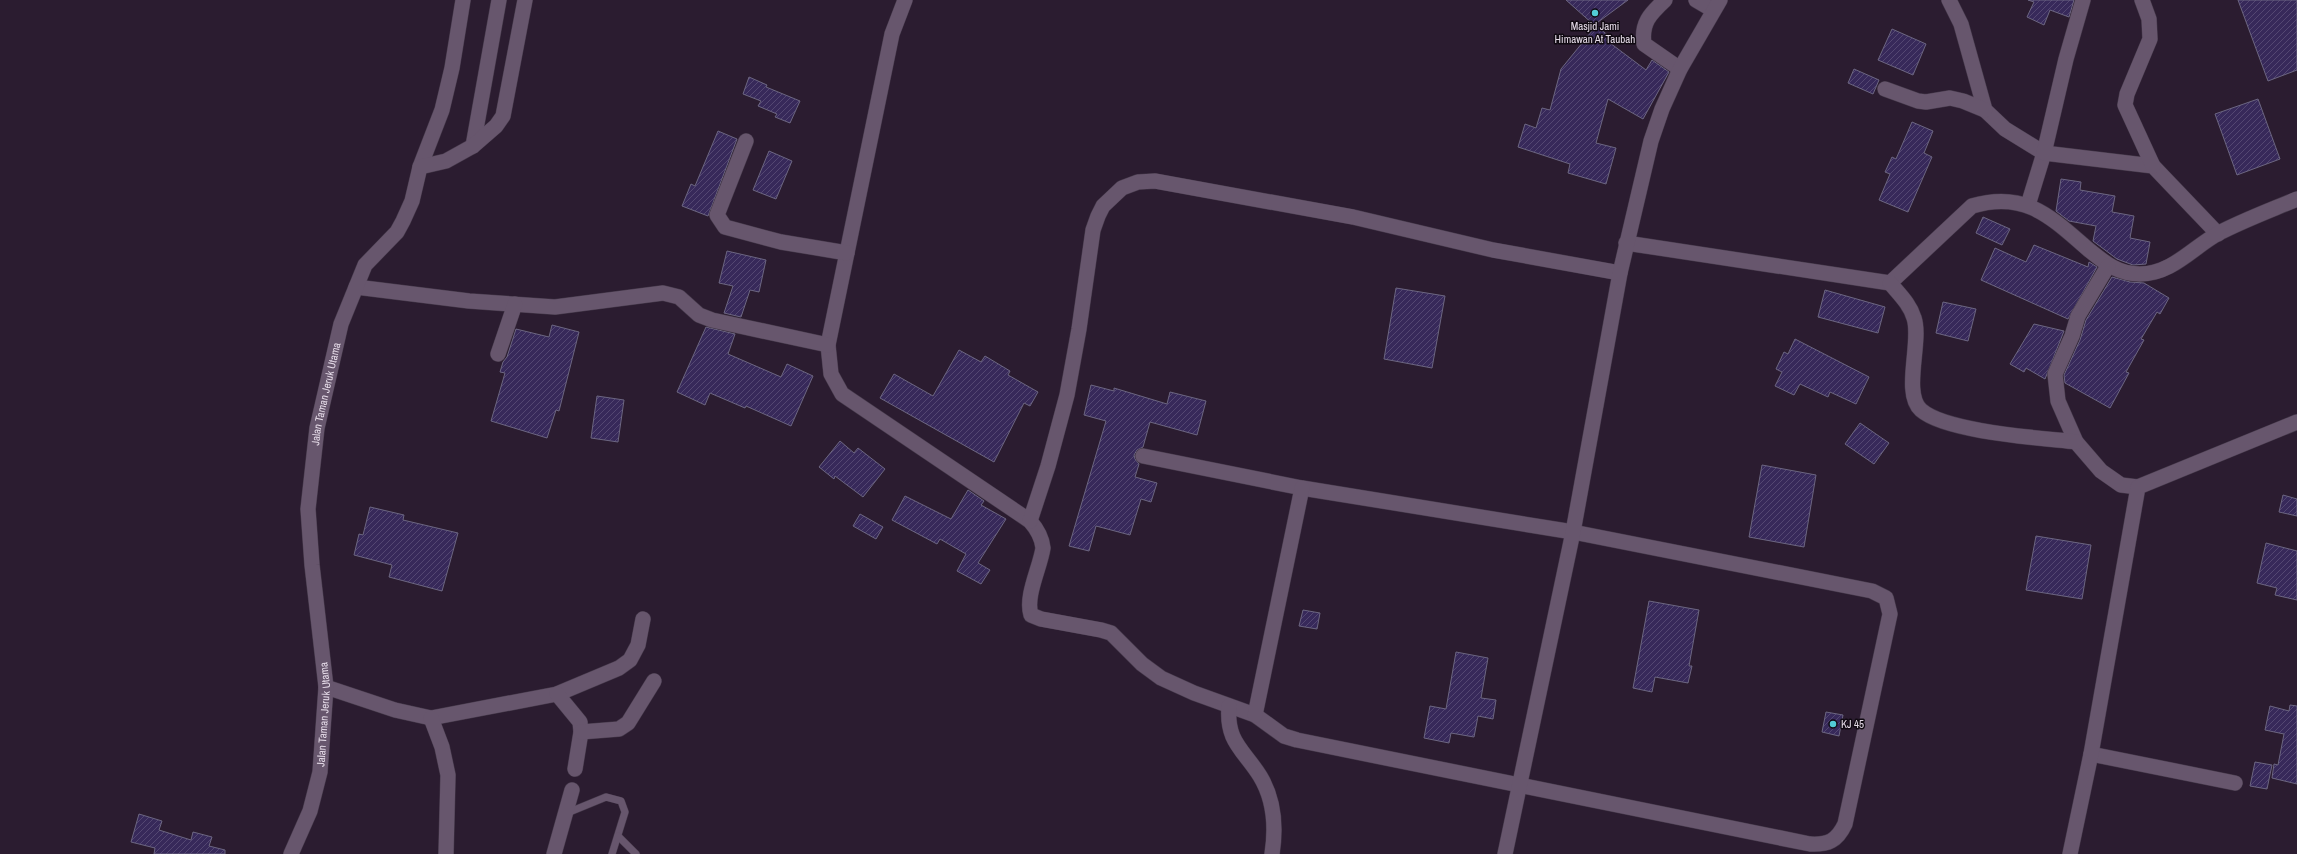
<svg xmlns="http://www.w3.org/2000/svg" width="2297" height="854" font-family="'Archivo Narrow',sans-serif">
<style>
.building{fill:url(#building-hatch);stroke:#6c6681}
.lines{fill:none;stroke-linecap:round;stroke-linejoin:round}
.lane-casing{stroke:#45394a;stroke-width:8}
.street-casing{stroke:#45394a;stroke-width:16}
.lane{stroke:#67566d;stroke-width:7}
.street{stroke:#67566d;stroke-width:15}
.poi-dot{fill:#52ccd6;stroke:#100a12;stroke-width:1.5}
.labels{text-anchor:middle;dominant-baseline:central;stroke-width:3;stroke-linejoin:round;paint-order:stroke}
.poi-label{font-size:11px;fill:#e5dbe8;stroke:#100a12}
.street-label{font-size:11px;fill:#e5dbe8;stroke:#100a12}
</style>
<defs>
<pattern id="building-hatch" width="6" height="6" patternUnits="userSpaceOnUse"><rect width="6" height="6" fill="#37295a"/><path d="M-1 1l2-2M0 6l6-6M5 7l2-2" fill="none" stroke="#544772"/></pattern>
</defs>
<rect width="100%" height="100%" fill="#2b1c30"/>
<!-- building -->
<g class="building">
<polygon points="1566,0 1628,0 1594,25"/>
<polygon points="2028,0 2074,0 2069,17 2050,10 2044,25 2027,17 2034,2"/>
<polygon points="2238,0 2297,0 2297,70 2268,81"/>
<polygon points="1596,26 1609,36 1606,40 1646,70 1652,60 1669,72 1643,119 1608,99 1596,143 1616,148 1606,184 1568,173 1570,164 1518,147 1525,124 1536,128 1542,108 1550,110 1561,69"/>
<polygon points="1892,29 1926,44 1913,75 1878,60"/>
<polygon points="1854,69 1879,80 1873,94 1848,83"/>
<polygon points="749,77 767,85 766,87 800,101 790,123 775,117 777,114 758,106 761,101 743,94"/>
<polygon points="2258,99 2280,159 2237,175 2215,114"/>
<polygon points="1912,122 1933,131 1924,153 1932,157 1908,212 1879,200 1890,174 1885,172 1892,157 1896,159"/>
<polygon points="718,131 737,139 708,216 682,206 691,184 695,186"/>
<polygon points="769,151 792,161 776,199 753,190"/>
<polygon points="2061,179 2081,182 2080,190 2115,196 2112,212 2134,216 2130,238 2150,242 2146,264 2133,265 2117,259 2093,241 2096,226 2069,221 2056,211"/>
<polygon points="1983,217 2010,229 2002,245 1976,233"/>
<polygon points="2034,245 2088,267 2089,262 2097,267 2068,319 1981,280 1995,248 2026,262"/>
<polygon points="727,251 766,260 759,292 750,290 741,317 724,313 733,286 719,283"/>
<polygon points="2112,277 2130,282 2144,283 2169,298 2160,314 2157,312 2141,339 2144,340 2126,372 2129,373 2110,408 2065,383 2064,375 2080,340 2086,320"/>
<polygon points="1396,288 1445,296 1432,368 1384,359"/>
<polygon points="1825,290 1885,307 1878,333 1818,317"/>
<polygon points="1943,302 1976,309 1968,341 1936,333"/>
<polygon points="2034,324 2064,331 2045,379 2026,368 2024,372 2010,364"/>
<polygon points="552,325 579,332 559,411 556,410 547,438 491,421 505,373 500,372 503,362 507,357 516,329 549,337"/>
<polygon points="706,327 735,334 728,354 781,377 787,364 813,376 791,426 746,406 745,408 710,393 705,405 677,392"/>
<polygon points="1795,339 1869,377 1856,404 1830,392 1828,397 1800,384 1794,395 1775,386 1782,372 1776,369 1784,352 1788,354"/>
<polygon points="959,350 981,362 985,356 1010,371 1008,375 1038,392 1030,406 1024,403 994,462 880,398 894,374 933,396"/>
<polygon points="1091,385 1114,391 1114,388 1167,404 1170,392 1206,401 1197,435 1150,422 1143,447 1137,450 1134,455 1135,459 1139,464 1135,477 1157,483 1151,502 1141,499 1130,535 1096,526 1089,551 1069,546 1106,421 1084,415"/>
<polygon points="597,396 624,400 618,442 591,438"/>
<polygon points="1860,423 1889,443 1874,464 1845,444"/>
<polygon points="840,441 854,453 858,448 885,469 863,497 835,476 834,479 819,467"/>
<polygon points="1762,465 1816,475 1804,547 1749,537"/>
<polygon points="968,490 984,501 981,505 1006,519 978,563 990,570 981,584 957,571 966,554 940,539 937,544 892,520 905,496 951,519"/>
<polygon points="2283,495 2297,499 2297,516 2279,512"/>
<polygon points="370,507 404,515 403,520 458,533 442,591 389,577 392,565 354,555 359,534 363,535"/>
<polygon points="860,514 883,527 876,539 853,526"/>
<polygon points="2036,536 2091,545 2082,599 2026,590"/>
<polygon points="2266,543 2297,551 2297,600 2275,595 2277,588 2257,583"/>
<polygon points="1649,601 1699,610 1689,666 1692,666 1688,683 1655,677 1652,692 1633,688"/>
<polygon points="1303,610 1320,613 1317,629 1299,626"/>
<polygon points="1456,652 1488,658 1481,698 1496,700 1493,719 1478,716 1474,737 1451,733 1449,743 1424,738 1430,706 1446,709"/>
<polygon points="2290,705 2297,706 2297,784 2272,778 2274,764 2278,765 2284,734 2265,730 2270,706 2289,711"/>
<polygon points="1826,712 1843,715 1839,736 1822,732"/>
<polygon points="2255,762 2272,765 2267,789 2250,786"/>
<polygon points="139,814 162,821 159,830 191,840 193,832 212,837 209,846 225,850 225,854 154,854 155,848 131,842"/>
</g>
<g class="lines">
<!-- lane casing -->
<g class="lane-casing">
<g id="lane">
<polyline points="567,813 606,797 621,801 625,812 612,854"/>
<polyline points="618,836 636,854"/>
</g>
</g>
<!-- street casing -->
<g class="street-casing">
<g id="street">
<path d="M905 0 892 34 828 345 831 374 842 394 1030 521C1037 529 1042 537 1043 548 1040 568 1025 596 1031 615L1041 619 1101 630 1111 633 1142 664 1161 678 1194 693 1255 715 1284 736 1297 740 1810 844C1828 845 1837 841 1845 824L1890 614 1886 598 1872 591 1573 532 1302 488 1143 456"/>
<path d="M1665 0C1650 14 1641 23 1644 44L1680 69"/>
<polyline points="1696,0 1713,10"/>
<polyline points="1949,0 1961,24 1985,110 2005,129 2044,153 2028,205"/>
<polyline points="2083,0 2066,59 2044,153 2153,166 2218,234"/>
<polyline points="2142,0 2149,19 2150,39 2127,94 2125,105 2153,166"/>
<polyline points="1885,89 1918,101 1926,102 1950,98 1963,101 1985,110"/>
<polyline points="746,141 717,215 725,227 781,242 847,253"/>
<polyline points="473,146 499,0"/>
<polyline points="420,167 442,110 452,68 463,0"/>
<path d="M1626 243 1890 283 1972 206C2025 190 2051 217 2089 250 2105 263 2118 274 2140 274 2172 274 2193 247 2219 233 2244 220 2271 210 2297 199"/>
<polyline points="2108,266 2078,316 2072,336 2055,374 2058,401 2076,442 2101,471 2121,485 2138,487"/>
<path d="M1890 283C1899 294 1910 304 1914 318 1922 341 1902 393 1921 410 1946 432 2041 438 2076 442"/>
<polyline points="356,287 469,301 555,307 663,293 679,297 699,315 712,320 828,345"/>
<polyline points="498,354 515,304"/>
<polyline points="1030,521 1048,466 1067,395 1079,329 1093,230 1098,216 1103,206 1122,188 1138,182 1155,181 1353,217 1493,250 1620,273"/>
<polyline points="326,687 395,710 431,718 557,694 619,668 630,660 638,645 643,619"/>
<polyline points="557,694 580,722 581,732 575,769"/>
<path d="M1229 706C1226 742 1243 749 1260 776 1274 799 1276 828 1272 854"/>
<polyline points="1255,715 1302,488"/>
<polyline points="431,718 442,747 448,775 446,854"/>
<polyline points="581,732 619,729 628,723 654,681"/>
<polyline points="2091,754 2235,783"/>
<path id="s1" d="M291 854 310 811 320 772 326 687 312 565 308 509 317 428 341 324 365 265 397 232 403 221 412 201 420 167 446 161 473 146 496 126 503 116 525 0"/>
<polyline points="554,854 572,790"/>
<polyline points="1505,854 1573,532 1620,273 1651,141 1662,109 1680,69 1720,0"/>
<polyline points="2070,854 2091,754 2138,487 2297,422"/>
</g>
</g>
<!-- lane -->
<use href="#lane" class="lane"/>
<!-- street -->
<use href="#street" class="street"/>
</g>
<!-- markers -->
<g class="poi-dot">
<circle cx="1595" cy="13" r="4"/>
<circle cx="1833" cy="724" r="4"/>
</g>
<g class="labels">
<!-- poi labels -->
<g class="poi-label">
<text x="1595" y="26">Masjid Jami<tspan x="1595" dy="13">Himawan At Taubah</tspan></text>
<text x="1841" y="724" text-anchor="start">KJ 45</text>
</g>
<!-- street labels -->
<g class="street-label">
<text stroke="none"><textPath href="#s1" startOffset="468">Jalan Taman Jeruk Utama</textPath></text>
<text stroke="none"><textPath href="#s1" startOffset="145">Jalan Taman Jeruk Utama</textPath></text>
</g>
</g>
</svg>
